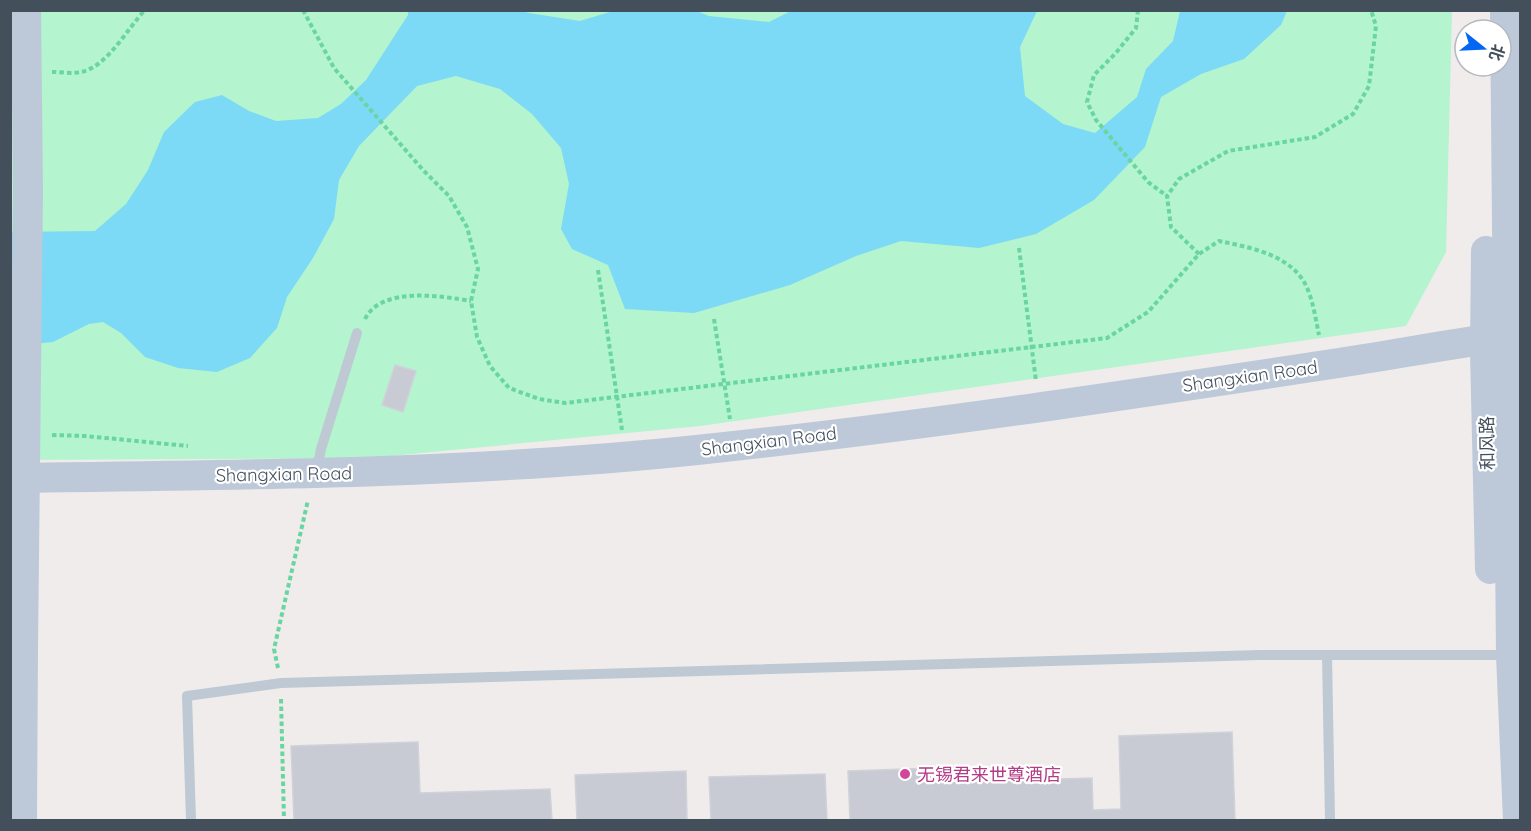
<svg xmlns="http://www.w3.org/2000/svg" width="1531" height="831" font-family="Quicksand,'Noto Sans SC',sans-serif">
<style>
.green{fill:#b4f4ce}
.water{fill:#7cdaf6}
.building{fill:#c8cbd3;stroke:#d0d2d9;stroke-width:1.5}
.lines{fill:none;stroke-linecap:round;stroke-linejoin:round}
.path{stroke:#69d6a2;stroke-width:4;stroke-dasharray:4.5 3;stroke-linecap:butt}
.lane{stroke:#bec9d4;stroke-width:10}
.secondary{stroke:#bdc9d9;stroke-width:30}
.secondary-bridge{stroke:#bdc9d9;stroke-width:30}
.hotel-dot{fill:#d1479c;stroke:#fff;stroke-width:2}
.labels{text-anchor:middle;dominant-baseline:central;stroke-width:4.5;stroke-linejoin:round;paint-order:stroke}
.street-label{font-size:18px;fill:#43505c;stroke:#fff}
.hotel-label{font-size:18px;fill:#b23c85;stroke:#fff;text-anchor:start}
</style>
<rect width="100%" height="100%" fill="#f0ecec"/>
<!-- green -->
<polygon class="green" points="10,11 1452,11 1446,252 1406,326 700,426 370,458 11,460"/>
<!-- water -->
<polygon class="water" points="694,10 709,16 769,22 793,10 1037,11 1020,47 1025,96 1063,124 1095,133 1137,97 1146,69 1173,41 1180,11 1287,11 1281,25 1244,59 1201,74 1161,97 1145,147 1094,200 1036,234 979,248 901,241 856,256 790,285 694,313 625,309 608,265 572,249 561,229 569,184 561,148 532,114 500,89 456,76 417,86 359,146 339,180 334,219 313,258 287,297 277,328 250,358 217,372 178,368 145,357 121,333 103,322 89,324 53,342 11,346 10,232 95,231 126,204 148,170 164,132 195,102 222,95 249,111 276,121 318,118 341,104 366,80 408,15 408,11 522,11 529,13 580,21 613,11"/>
<!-- building -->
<g class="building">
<polygon points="395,365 416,371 403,412 382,405"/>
<polygon points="1232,732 1235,820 850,820 848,771 963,767 963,782 1092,778 1093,810 1121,809 1119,736"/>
<polygon points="418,742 420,793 550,789 552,820 294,820 291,746"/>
<polygon points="686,771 687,820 577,820 575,775"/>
<polygon points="825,774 827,820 711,820 709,777"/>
</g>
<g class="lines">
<!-- path -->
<g class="path">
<path d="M303 10 334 68 423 170 449 196 467 227 478 269 471 301 477 337 490 366 509 388 539 399 565 403 1107 338 1148 312 1199 254 1219 241C1253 248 1297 256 1309 293 1314 306 1316 321 1319 335"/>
<polyline points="1138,10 1136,28 1115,54 1094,75 1087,102 1096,120 1148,182 1167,196"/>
<path d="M52 72C61 72 72 74 81 72 107 67 127 29 145 10"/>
<polyline points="1019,248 1036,381"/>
<polyline points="1199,254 1171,227 1167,196 1179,179 1228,151 1315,137 1353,114 1369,86 1376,26 1371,10"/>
<polyline points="598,270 622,430"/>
<path d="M365 319C381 286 442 296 471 301"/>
<polyline points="714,319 730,419"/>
<polyline points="52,435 85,436 188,446"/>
<polyline points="278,668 274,649 308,500"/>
<polyline points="281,699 284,820"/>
</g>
<!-- lane -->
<g class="lane">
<polyline points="317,470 321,449 357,333"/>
<polyline points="1327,655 1330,820"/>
<polyline points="191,820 187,696 281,683 1260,655 1508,655"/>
</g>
<!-- secondary -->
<g class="secondary">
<polyline points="1505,10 1511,655 1518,820"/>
<polyline points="1486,251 1485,351 1490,569"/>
<path d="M10 478C239 475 469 474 697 450 909 428 1121 396 1332 364 1395 355 1457 342 1520 335"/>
<polyline points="22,820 23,649"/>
</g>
<!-- secondary-bridge -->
<polyline class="secondary-bridge" points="23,649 28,190 26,10"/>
</g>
<!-- markers -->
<circle class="hotel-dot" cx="905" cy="774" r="6"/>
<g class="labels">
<!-- street labels -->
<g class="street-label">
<text transform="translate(1250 376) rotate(-8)">Shangxian Road</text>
<text transform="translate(769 441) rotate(-7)">Shangxian Road</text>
<text transform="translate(1487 443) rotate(-91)">和风路</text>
<text transform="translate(284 474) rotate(-1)">Shangxian Road</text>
</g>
<!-- hotel labels -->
<g class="hotel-label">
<text x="917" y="774">无锡君来世尊酒店</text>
</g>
</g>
<!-- border -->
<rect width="1531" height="831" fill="none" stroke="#43505c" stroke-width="24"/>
<!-- north arrow -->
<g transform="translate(1483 48) rotate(108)"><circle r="28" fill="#ffffff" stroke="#b4b9be" stroke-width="1.5"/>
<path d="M0-4.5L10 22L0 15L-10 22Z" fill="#0367f3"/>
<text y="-9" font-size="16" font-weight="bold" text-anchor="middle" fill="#43505c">北</text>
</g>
</svg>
